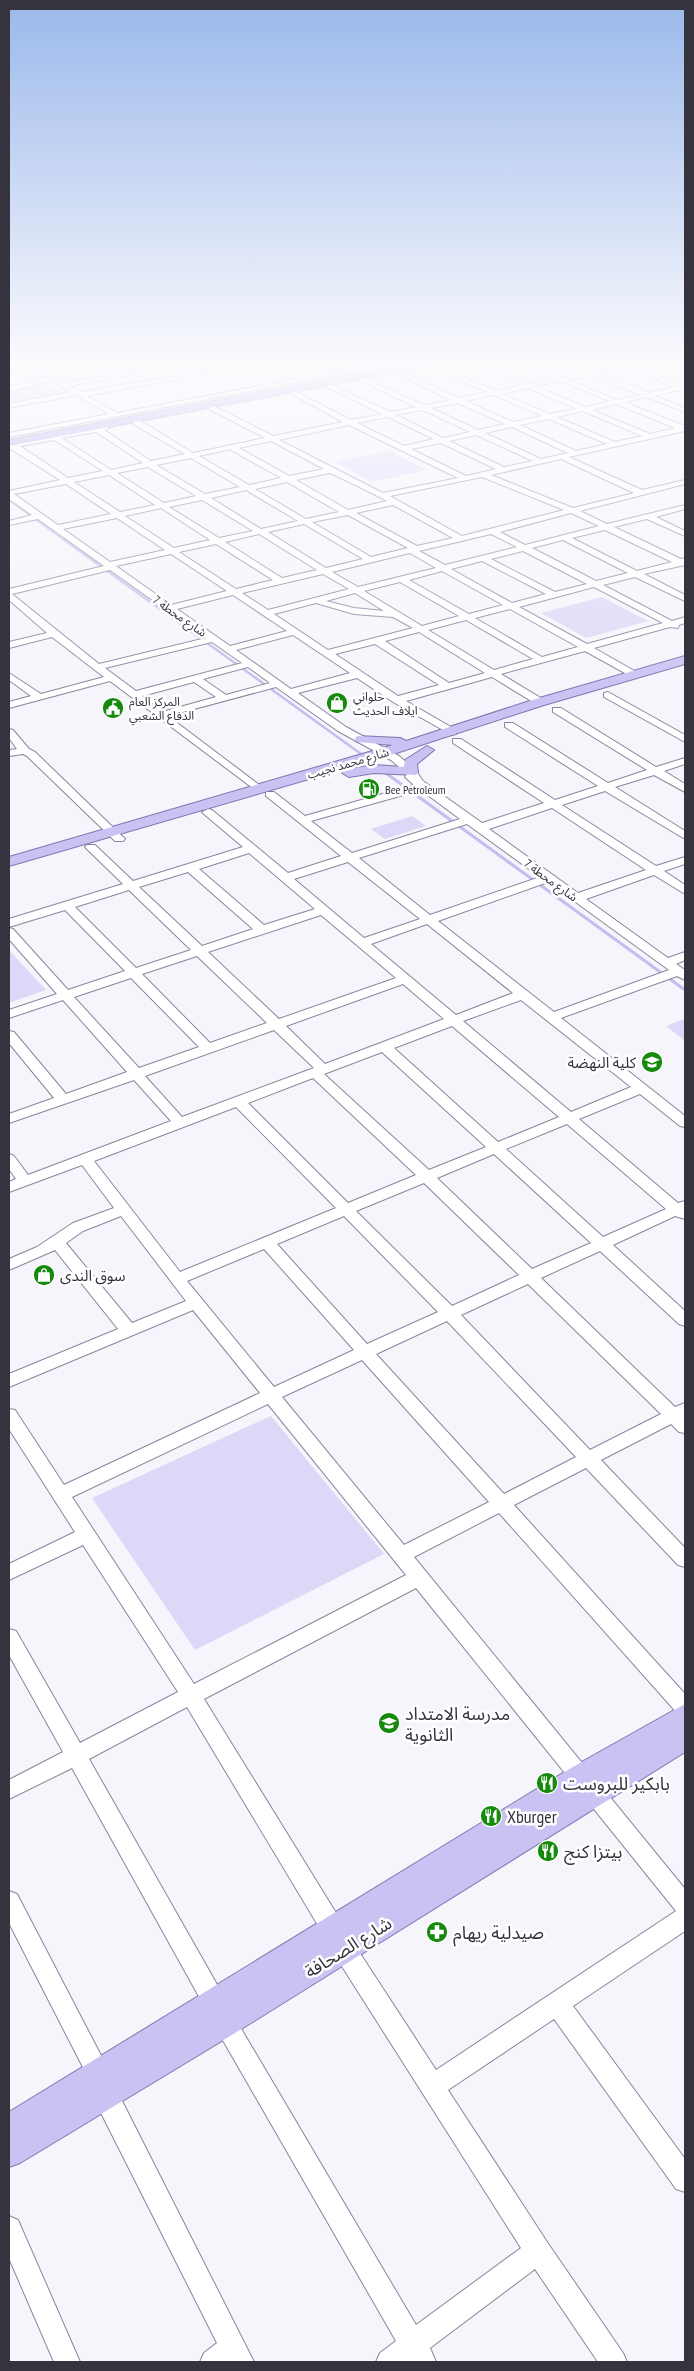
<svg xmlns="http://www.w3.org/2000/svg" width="694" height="2371" font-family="'PT Sans Narrow','Noto Sans Arabic',sans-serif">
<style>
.green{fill:#dcd8f7}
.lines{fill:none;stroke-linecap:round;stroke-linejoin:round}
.stream-far2{stroke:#c5bdef;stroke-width:2}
.stream-far1{stroke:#c5bdef;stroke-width:2.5}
.stream{stroke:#c5bdef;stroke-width:3}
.minor-casing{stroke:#89859e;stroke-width:2}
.major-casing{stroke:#8075b0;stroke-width:2}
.highway-casing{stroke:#8075b0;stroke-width:2}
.minor{fill:#fff;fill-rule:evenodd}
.major{fill:#cbc2f4;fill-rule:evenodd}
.highway{fill:#a999ed;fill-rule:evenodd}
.labels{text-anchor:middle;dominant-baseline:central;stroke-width:5;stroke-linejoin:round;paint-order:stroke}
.far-street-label{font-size:12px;fill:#35333e;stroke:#fff}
.far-poi-label{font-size:12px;fill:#35333e;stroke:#fff;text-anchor:start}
.poi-label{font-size:15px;fill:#35333e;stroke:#fff;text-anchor:end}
.near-poi-label{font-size:18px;fill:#35333e;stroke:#fff;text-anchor:start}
.near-street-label{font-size:18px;fill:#35333e;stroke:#fff}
</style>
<rect width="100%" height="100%" fill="#f6f5fb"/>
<!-- green -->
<g class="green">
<polygon points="44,383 63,395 9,404 9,390"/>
<polygon points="389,451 427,470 372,482 335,462"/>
<polygon points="602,597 648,621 586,638 541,613"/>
<polygon points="412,816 426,826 385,839 371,829"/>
<polygon points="9,950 46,990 9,1003"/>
<polygon points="684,1019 685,1020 685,1041 666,1026"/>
<polygon points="271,1416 384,1554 195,1650 92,1498"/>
</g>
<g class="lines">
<!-- stream-far2 -->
<polyline class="stream-far2" points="9,500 64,540"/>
<!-- stream-far1 -->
<polyline class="stream-far1" points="63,539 368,759"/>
<!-- stream -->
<g class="stream">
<polyline points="366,758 378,767"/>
<polyline points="383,771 685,990"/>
</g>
<!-- minor casing -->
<g class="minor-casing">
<g id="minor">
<polygon points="39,365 56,365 40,369 64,383 166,365 176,366 70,386 81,392 239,365 254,365 87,396 117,413 370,365 385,365 9,437 9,433 109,414 76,395 9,408 9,404 70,392 51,381 9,391 9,387 46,378 32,370 9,374 9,370"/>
<path d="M423 365H438L495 391 521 385 475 365H484L529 384 554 379 523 365H532L562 377 585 372 570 365C579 365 585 370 593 371 606 371 620 365 633 365L632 367 685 385 684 389 655 396 685 408V412L647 397 624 402 685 426V431L569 457 642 490 685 480V484L580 511 607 524 685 505V509L656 517 685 531V536L647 519 614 527 681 559 685 558V565L644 574 685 595V601L635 577 603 585 672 621 685 617V623L679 625 678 628 670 627 594 648 638 673V677H632L585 651 501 674 544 700V704H536L492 677 406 701 456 730V734L452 735 393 702 357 678 298 693 346 727 399 756 416 771 423 781 482 823 544 803 453 743V739H461L555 800 598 786 505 727V723H513L608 783 647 770 553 712V708H561L656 767 685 758V764L664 771 685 784V792L654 775 615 787 685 831V839L605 791 562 805 656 866 685 857V864L664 871 685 885V894L654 875 586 899 668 958 685 952V960L676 964 685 970V980L677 976 561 1018 685 1116V1127L680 1126 640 1094 579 1119 678 1203 685 1201V1219L675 1216 613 1245 685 1311V1326L679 1324 600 1251 541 1278 675 1407 685 1403V1433L679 1432 671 1424 601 1460 685 1548V1567L678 1565 586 1468 514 1505 685 1694V1717L678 1714 499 1513 414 1557 685 1889V1931L573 2006 685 2159V2192L676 2189 554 2019 448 2090 547 2242 623 2353 627 2362H598L535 2269 430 2348 436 2362H376L380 2353 396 2341 213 2023 217 2015 225 2011 233 2015 416 2325 521 2248 336 1957 333 1949 336 1941 344 1938 352 1941 436 2070 676 1911 416 1588 204 1699 341 1921 344 1929 341 1937 333 1940 325 1937 187 1707 89 1759 223 1995 227 2003 223 2011 215 2015 207 2011 72 1768 9 1799V1780L63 1752 9 1655V1629L16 1631 80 1743 178 1692 83 1545 9 1580V1564L75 1532 9 1429V1409L15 1410 64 1485 260 1393 193 1310 9 1387V1374L118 1329 55 1250 9 1270V1259L37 1247 73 1223 114 1208 82 1165 9 1192V1182L16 1179 9 1169V1154L14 1156 28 1175 171 1121 134 1080 9 1123V1114L54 1098 9 1043V1031L14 1032 66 1094 127 1072 63 1000 9 1018V1010L57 994 9 939V928L13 929 68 990 125 971 65 910 9 927V919L123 884 87 849 85 847 87 845H95L133 881 243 847 204 814 202 812 208 809 212 810 288 873 341 856 266 796V792H274L305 816 414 785 405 777 407 774 391 760 338 731 276 687 168 716 262 787 264 789 258 792 110 681 9 708V702L31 696 9 680V673L41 694 104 677 52 637 9 648V642L47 633 9 600V589L104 566 38 519 9 525V521L32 515 9 499V491L60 480 9 448V444L105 426 109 428 104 430 151 461 185 454 133 424V420H139L193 453 265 438 209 409 208 407 212 405 273 436 343 422 290 393 288 392 292 390 351 420 382 414 325 386V384L327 383 390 412 416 407 359 380 358 379 361 377 424 405 451 400 393 372ZM430 368 487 392 459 398 403 373ZM624 368 674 387 649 393 600 373ZM592 375 640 395 617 400 568 380ZM560 381 609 401 585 407 536 386ZM528 388 577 409 550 414 502 394ZM494 395 542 416 513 422 466 401ZM458 403 505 424 478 430 431 408ZM616 404 675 428 650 434 592 410ZM423 410 470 432 443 438 396 415ZM583 411 642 436 615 442 557 417ZM388 417 434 439 404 446 357 423ZM549 419 607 444 576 451 520 425ZM349 425 458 478 383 493 279 440ZM512 427 568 453 541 459 485 433ZM96 432 143 463 111 470 62 438ZM476 435 533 461 504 467 449 441ZM54 440 103 471 68 478 20 446ZM271 441 324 469 289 476 239 448ZM441 443 496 469 466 476 411 449ZM231 449V450L281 478 249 485 199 456ZM191 458 240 487 205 494 156 465ZM561 459 634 493 573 508 491 475ZM148 467 196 496 164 503 117 473ZM330 473C349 482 369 491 387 501L348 510 296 480ZM109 475 155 505 120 512 74 482ZM482 477 564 510 462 536 390 496ZM287 482 339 512 306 519 255 489ZM66 484 111 514 58 525 14 494ZM246 490 298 521 261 529 211 498ZM202 500 253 531 219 538 169 507ZM393 505 453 538 417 546 356 513ZM161 508 210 540 174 548 125 516ZM571 513 599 526 525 545 500 532ZM348 515 408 548 371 557 312 522ZM117 518 165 550 110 562 63 529ZM304 524 363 559 326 568 268 532ZM605 530 672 562 637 571 572 538ZM259 534 317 570 282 578 225 542ZM491 534 517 547 445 565 419 551ZM563 540 628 573 596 581 532 548ZM216 544 273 580 236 589 179 552ZM523 551 587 584 555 592 491 559ZM410 553 436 568 358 587 332 572ZM171 554 227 591 171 605 116 566ZM482 561 546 594 512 603 451 569ZM110 570 206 638 99 664 12 594ZM442 571 503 605 469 614 409 580ZM323 574 349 589 268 610 242 593ZM400 582 459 616 422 626 364 591ZM594 587 663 623 587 644 519 607ZM355 593 384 611 354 608 326 601ZM233 595 287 631 230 646 177 609ZM316 603 354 614 393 617 413 628 328 650 274 614ZM510 609 578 647 542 657 475 618ZM466 620 533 659 494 670 428 630ZM419 632 485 673 449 683 385 641ZM293 635 350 673 291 689 236 650ZM212 642 242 663 136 691 105 668ZM375 644 439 685 398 696 335 654ZM248 667 270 683 226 695 203 679ZM194 682 216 697 162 712 142 696ZM421 790 460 819 352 853 311 821ZM552 808 646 870 578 893 489 829ZM467 824 540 877 430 915 359 858ZM249 853 315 909 264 925 199 869ZM348 862 420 919 364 938 294 879ZM188 872 253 929 202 946 139 887ZM548 882 669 970 554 1012 438 921ZM129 890 191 950 136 968 75 907ZM321 915 396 978 279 1019 208 952ZM427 924 513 993 456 1015 371 944ZM197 956 267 1023 210 1043 142 974ZM131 978 199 1047 139 1068 74 997ZM403 984 444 1019 325 1064 286 1026ZM521 1000 631 1087 571 1112 463 1021ZM452 1026 559 1117 498 1142 394 1048ZM274 1030 314 1068 182 1117 145 1076ZM382 1052 486 1147 429 1170 324 1074ZM313 1078 416 1175 348 1203 248 1103ZM236 1107 336 1208 180 1272 94 1161ZM567 1124 666 1209 603 1237 506 1149ZM494 1154 591 1243 532 1269 437 1178ZM424 1183 519 1275 452 1306 356 1211ZM121 1216 186 1301 132 1323 66 1243 83 1231ZM344 1216 438 1312 367 1344 277 1244ZM264 1249 354 1350 274 1387 187 1281ZM528 1284 661 1414 590 1450 461 1315ZM447 1321 576 1457 504 1494 376 1354ZM362 1360 489 1502 404 1545 282 1397ZM268 1404 406 1575 194 1684 72 1497Z"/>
<polygon points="666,365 676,365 685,369 685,373"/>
<polygon points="608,692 685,735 685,742 604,697 604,693"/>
<polygon points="9,729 13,730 29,749 35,752 123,837 125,839 123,841 115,841 27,756 23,754 9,756 9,750 17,749 9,738"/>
<polygon points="9,1891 17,1894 107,2067 111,2075 108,2083 114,2085 254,2362 200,2362 204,2353 217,2343 96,2103 93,2094 96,2086 91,2083 9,1923"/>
<polygon points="9,2216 18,2220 80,2362 54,2362 9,2258"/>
</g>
</g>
<!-- major casing -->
<g class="major-casing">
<g id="major">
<polygon points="685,656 685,664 544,705 375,760 9,866 9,857 393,745 357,742 355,739 357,736 400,738 406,741 536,699"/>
<polygon points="427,746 434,750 417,764 418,772 416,775 374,773 349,777 342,773 344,770 374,765 404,767 405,760"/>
<polygon points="685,1704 685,1752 235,2033 20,2163 9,2167 9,2112 571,1768"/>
</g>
</g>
<!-- highway casing -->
<g class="highway-casing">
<polygon id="highway" points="402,365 424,365 419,368 9,446 9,440"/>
</g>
<!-- minor -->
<use href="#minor" class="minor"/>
<!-- major -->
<use href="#major" class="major"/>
<!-- highway -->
<use href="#highway" class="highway"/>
</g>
<!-- sky -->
<linearGradient id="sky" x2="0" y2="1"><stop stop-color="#9ab8eb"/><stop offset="0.52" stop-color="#fbfafd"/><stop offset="1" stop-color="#fbfafd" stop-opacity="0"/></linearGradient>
<rect width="694" height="697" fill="url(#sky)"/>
<!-- icons -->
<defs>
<g id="shop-disc" transform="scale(1.125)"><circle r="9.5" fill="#168a0c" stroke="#fff"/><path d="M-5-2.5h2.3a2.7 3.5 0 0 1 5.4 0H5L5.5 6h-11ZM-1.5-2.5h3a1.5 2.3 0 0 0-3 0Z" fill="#fff"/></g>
<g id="civic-disc" transform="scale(1.125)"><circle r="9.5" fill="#168a0c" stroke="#fff"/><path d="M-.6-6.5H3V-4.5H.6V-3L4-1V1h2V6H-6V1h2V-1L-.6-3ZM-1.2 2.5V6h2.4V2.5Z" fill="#fff"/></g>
<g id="fuel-disc" transform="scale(1.125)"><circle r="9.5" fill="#168a0c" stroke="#fff"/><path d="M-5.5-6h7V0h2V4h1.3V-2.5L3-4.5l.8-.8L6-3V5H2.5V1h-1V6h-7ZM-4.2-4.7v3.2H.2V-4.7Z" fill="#fff"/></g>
<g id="university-disc" transform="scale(1.125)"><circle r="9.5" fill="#168a0c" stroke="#fff"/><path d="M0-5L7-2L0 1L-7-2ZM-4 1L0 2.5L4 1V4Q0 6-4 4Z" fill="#fff"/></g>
<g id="school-disc" transform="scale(1.125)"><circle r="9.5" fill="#168a0c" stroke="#fff"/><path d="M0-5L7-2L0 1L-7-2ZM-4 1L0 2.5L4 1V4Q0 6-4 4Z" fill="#fff"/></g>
<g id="restaurant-disc" transform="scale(1.125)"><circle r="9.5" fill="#168a0c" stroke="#fff"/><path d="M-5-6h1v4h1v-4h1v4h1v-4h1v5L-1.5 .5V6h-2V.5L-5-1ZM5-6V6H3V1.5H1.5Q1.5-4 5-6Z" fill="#fff"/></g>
<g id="pharmacy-disc" transform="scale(1.125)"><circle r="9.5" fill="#168a0c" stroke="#fff"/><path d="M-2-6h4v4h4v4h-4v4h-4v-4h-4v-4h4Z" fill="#fff"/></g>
</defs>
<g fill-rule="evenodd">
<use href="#shop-disc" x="337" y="703"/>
<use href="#civic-disc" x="113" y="708"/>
<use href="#fuel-disc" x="369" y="789"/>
<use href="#university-disc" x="652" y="1062"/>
<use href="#shop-disc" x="44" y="1275"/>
<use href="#school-disc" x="389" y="1723"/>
<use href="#restaurant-disc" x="547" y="1783"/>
<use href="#restaurant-disc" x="491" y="1816"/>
<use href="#restaurant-disc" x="548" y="1851"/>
<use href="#pharmacy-disc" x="437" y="1932"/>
</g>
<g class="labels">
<!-- far-street labels -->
<g class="far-street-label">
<text transform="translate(180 616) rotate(35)">شارع محطة 7</text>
<text transform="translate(348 763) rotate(-16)">شارع محمد نجيب</text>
<text transform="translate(551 880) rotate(36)">شارع محطة 7</text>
</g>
<!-- far-poi labels -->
<g class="far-poi-label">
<text x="353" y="696">حلواني<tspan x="353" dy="14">ايلاف الحديث</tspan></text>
<text x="129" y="701">المركز العام<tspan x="129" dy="14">الدفاع الشعبي</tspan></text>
<text x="385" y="789">Bee Petroleum</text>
</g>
<!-- poi labels -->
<g class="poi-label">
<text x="636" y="1062">كلية النهضة</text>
<text x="60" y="1275" text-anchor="start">سوق الندى</text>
</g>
<!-- near-poi labels -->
<g class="near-poi-label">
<text x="405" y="1713">مدرسة الامتداد<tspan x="405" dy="21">الثانوية</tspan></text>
<text x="563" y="1783">بابكير للبروست</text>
<text x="507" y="1816">Xburger</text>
<text x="564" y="1851">بيتزا كنج</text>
<text x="453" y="1932">صيدلية ريهام</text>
</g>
<!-- near-street labels -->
<g class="near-street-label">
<text transform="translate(348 1947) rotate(-32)">شارع الصحافة</text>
</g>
</g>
<!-- border -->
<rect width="694" height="2371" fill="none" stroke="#35333e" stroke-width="20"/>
</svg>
